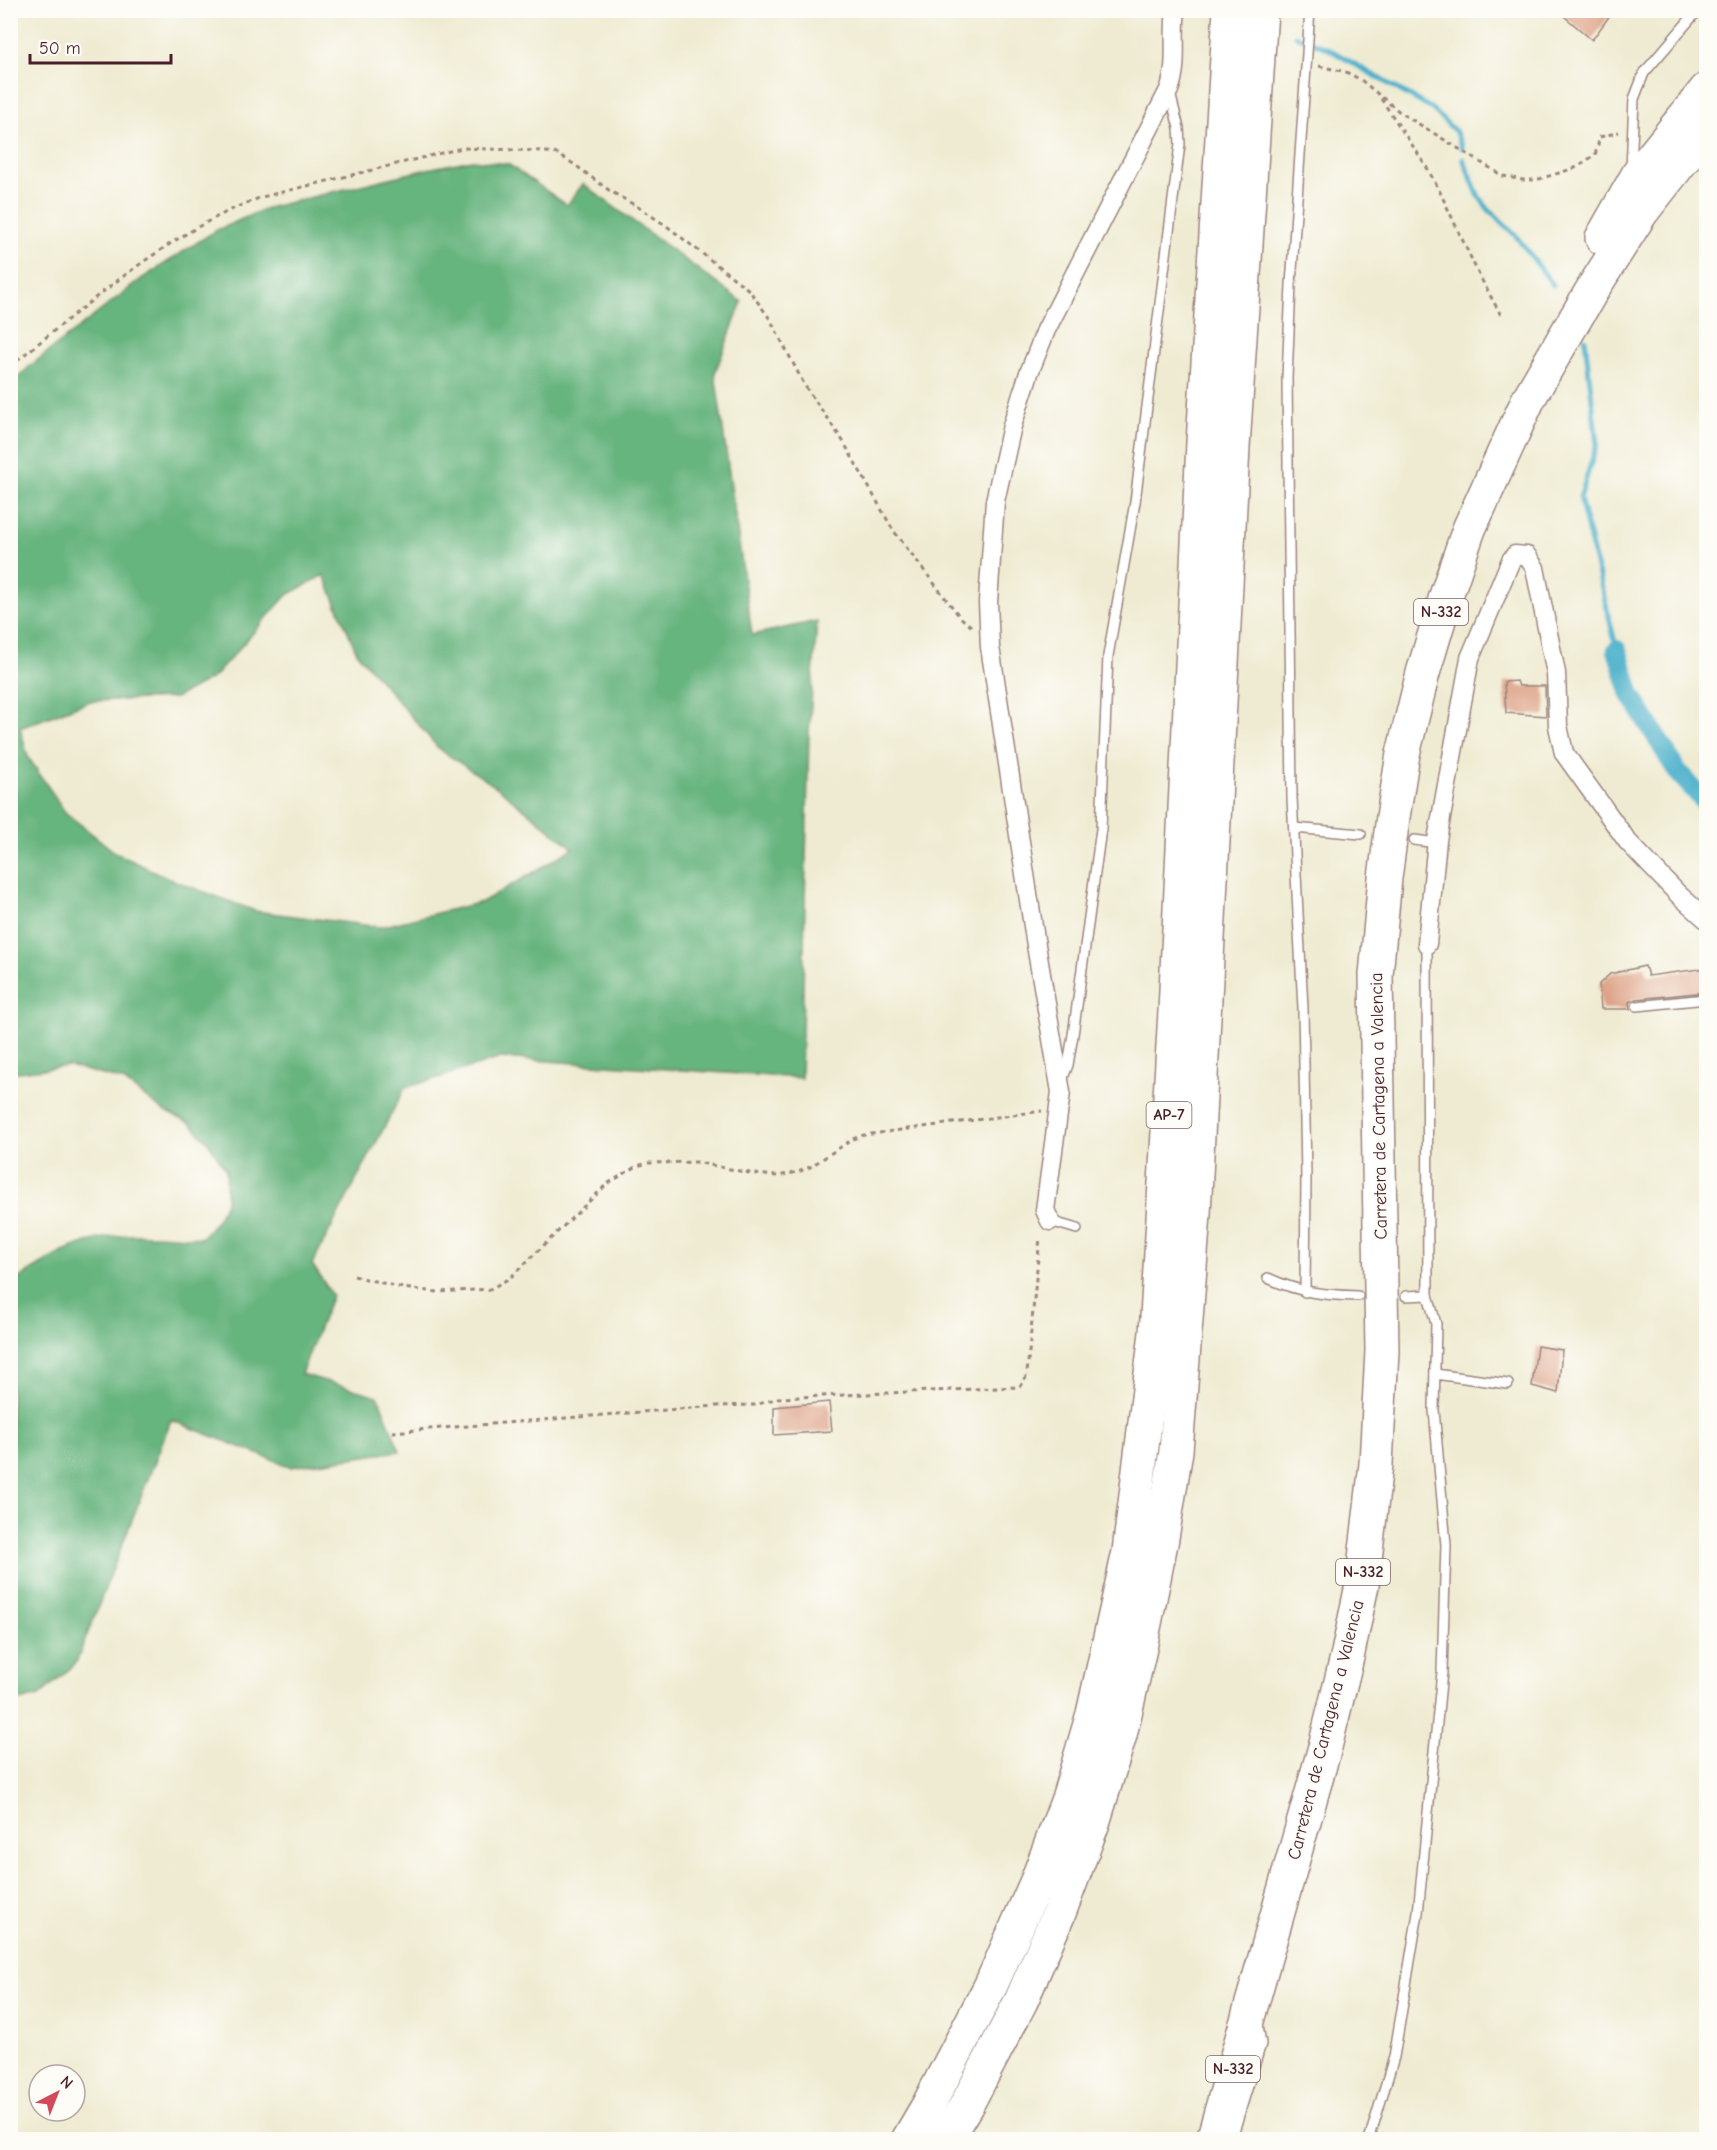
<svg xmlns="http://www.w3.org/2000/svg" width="1717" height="2150" font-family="'Comic Neue',sans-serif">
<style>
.forest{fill:#66b47e;stroke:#586a54;stroke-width:1.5;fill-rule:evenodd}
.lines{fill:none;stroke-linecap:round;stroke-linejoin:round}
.stream{stroke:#4cb0cb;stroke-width:5}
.canal{stroke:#4cb0cb;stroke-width:20}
.building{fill:#dda085}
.lane-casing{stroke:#9c857e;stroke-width:12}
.street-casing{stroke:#9c857e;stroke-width:21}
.highway-casing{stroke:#9c857e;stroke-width:36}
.path{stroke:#9c857e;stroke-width:3;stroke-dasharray:4.5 4.5;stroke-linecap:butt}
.lane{stroke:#fff;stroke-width:9}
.street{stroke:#fff;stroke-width:18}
.highway{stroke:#fff;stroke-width:33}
.labels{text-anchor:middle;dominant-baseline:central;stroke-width:4.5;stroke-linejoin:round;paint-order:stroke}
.shield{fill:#fdfcf7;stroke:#806168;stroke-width:1.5}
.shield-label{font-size:16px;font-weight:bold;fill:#4a1f2b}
.street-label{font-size:18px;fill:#4a1f2b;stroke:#fdfcf7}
</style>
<rect width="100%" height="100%" fill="#fdfcf7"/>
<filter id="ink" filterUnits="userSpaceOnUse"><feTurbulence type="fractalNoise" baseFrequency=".0167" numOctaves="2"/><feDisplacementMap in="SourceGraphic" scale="12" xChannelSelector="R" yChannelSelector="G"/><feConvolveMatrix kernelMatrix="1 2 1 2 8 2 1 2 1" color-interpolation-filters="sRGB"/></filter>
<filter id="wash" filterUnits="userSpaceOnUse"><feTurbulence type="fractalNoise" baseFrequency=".008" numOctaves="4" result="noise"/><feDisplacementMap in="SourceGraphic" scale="24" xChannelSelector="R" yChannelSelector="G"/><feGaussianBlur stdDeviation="1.35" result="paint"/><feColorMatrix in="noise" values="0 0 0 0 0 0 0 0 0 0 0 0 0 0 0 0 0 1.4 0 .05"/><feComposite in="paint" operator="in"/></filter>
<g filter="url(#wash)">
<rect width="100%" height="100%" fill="#efebd2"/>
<!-- forest -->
<path class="forest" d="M472 160 508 164 567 205 583 184 742 302 715 373 752 635 817 621 809 732 801 1078 501 1058 405 1088 312 1264 332 1295 301 1374 378 1396 400 1451 291 1467 171 1420 76 1663 39 1696 11 1703V1283C31 1271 51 1258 71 1248 112 1229 158 1235 201 1238L217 1220 226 1202V1170L208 1142 190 1123 164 1111 122 1080 69 1066 11 1073V385L30 366 141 279 215 231 267 208 427 169ZM324 575 357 653 439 749 499 789 573 848 543 867 482 902 380 927 255 911 170 879 116 853 65 812 28 757 20 728 90 701 176 698 214 677 286 596Z"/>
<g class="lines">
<!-- stream -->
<g class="stream">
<polyline points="1296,36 1327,48 1432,109 1456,132 1462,148"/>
<polyline points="1463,159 1479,197 1489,210 1516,236 1553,285"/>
<polyline points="1585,339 1597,444 1580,498 1617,650"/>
</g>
<!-- canal -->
<polyline class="canal" points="1617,650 1631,695 1677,771 1706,803"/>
</g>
<g id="blocks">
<!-- building -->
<g class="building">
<polygon points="1557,10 1614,10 1592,40"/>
<polygon points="1517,681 1519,686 1545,686 1546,716 1506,713 1504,682"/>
<polygon points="1645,966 1648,976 1707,968 1707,992 1636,999 1629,1002 1630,1009 1601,1009 1599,984 1610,974"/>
<polygon points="1537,1346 1562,1350 1558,1393 1532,1386"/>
<polygon points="829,1402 832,1431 774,1435 774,1407"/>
</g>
</g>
</g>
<g filter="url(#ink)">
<use href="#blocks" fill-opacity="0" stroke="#9c857e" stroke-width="1.5"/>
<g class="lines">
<!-- lane casing -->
<g class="lane-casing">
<g id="lane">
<polyline points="1631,170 1634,99 1644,73 1698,10"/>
<polyline points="1294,828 1361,834"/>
<polyline points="1414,840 1437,843"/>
<polyline points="1637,1006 1706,999"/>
<polyline points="1062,1080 1068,1065 1073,1035 1101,829 1108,656 1135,502 1180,144 1179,128 1170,93"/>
<polyline points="1050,1221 1077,1229"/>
<path d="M1268 1278C1300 1293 1324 1295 1358 1296"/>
<polyline points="1305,1292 1306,1178 1303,1008 1292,798 1287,378 1291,285 1310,10"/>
<polyline points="1406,1296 1428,1295"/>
<polyline points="1435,1374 1508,1384"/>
<polyline points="1223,2136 1235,2128 1261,2044 1258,2025"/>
<polyline points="1369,2140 1394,2057 1418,1913 1442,1672 1446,1545 1434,1410 1436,1324 1428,1295 1427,944"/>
</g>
</g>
<!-- street casing -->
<g class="street-casing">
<g id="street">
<polyline points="1427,944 1437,840 1470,658 1511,560 1515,555 1527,556 1535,568 1556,673 1558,726 1564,753 1628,842 1679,895 1706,919"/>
<path d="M1050 1221 1045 1210 1061 1092 1035 939 990 647 988 602 995 501 1012 426 1029 373 1046 330 1169 90C1179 64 1172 37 1176 10"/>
</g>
</g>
<!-- highway casing -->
<g class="highway-casing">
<g id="highway">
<polyline points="1602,238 1639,173 1706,90"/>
<polyline points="908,2140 928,2106 991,1985 1037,1881 1068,1799 1093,1714 1129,1552 1156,1333 1161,1253 1175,1011 1203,443 1230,10"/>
<polyline points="945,2140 967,2104 1021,2001 1059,1913 1093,1823 1120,1735 1140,1648 1162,1538 1176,1451 1194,1214 1233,447 1261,10"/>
<polyline points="1213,2140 1325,1747 1348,1653 1362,1585 1376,1464 1382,1351 1376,975 1385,878 1393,817 1403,754 1423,673 1447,593 1469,529 1529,398 1595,285 1641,213 1706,130"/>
</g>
</g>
<!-- path -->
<g class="path">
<polyline points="1319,66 1346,72 1361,80 1401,113 1503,176 1523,180 1536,180 1575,168 1595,155 1600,137 1619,132"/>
<polyline points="1381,99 1425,164 1440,192 1478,273 1503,319"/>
<path d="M10 366C89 304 167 232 262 197L462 148 541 151 558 154 575 165 610 191 638 207 668 227 749 290 770 319 805 386 843 441 893 530 960 617 972 627"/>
<polyline points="354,1276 403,1288 438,1292 490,1289 510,1278 607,1184 637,1166 648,1163 696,1162 754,1174 778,1176 798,1172 810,1167 853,1139 864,1135 1042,1111"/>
<polyline points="392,1432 716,1406 755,1405 778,1398 1018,1387 1024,1383 1027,1373 1040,1237"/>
</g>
<!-- lane -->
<use href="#lane" class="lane"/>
<!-- street -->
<use href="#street" class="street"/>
<!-- highway -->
<use href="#highway" class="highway"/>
</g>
</g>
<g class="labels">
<!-- shield labels -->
<g class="shield">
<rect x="1414" y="599" width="54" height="26" rx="4.5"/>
<rect x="1146.5" y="1102" width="45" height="26" rx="4.5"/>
<rect x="1336" y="1559" width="54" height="26" rx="4.5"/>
<rect x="1206" y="2056" width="54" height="26" rx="4.5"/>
</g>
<g class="shield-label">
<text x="1441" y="612">N-332</text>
<text x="1169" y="1115">AP-7</text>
<text x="1363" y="1572">N-332</text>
<text x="1233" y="2069">N-332</text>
</g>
<!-- street labels -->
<g class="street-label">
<text transform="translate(1379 1106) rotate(-91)">Carretera de Cartagena a Valencia</text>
<text transform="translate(1326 1730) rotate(-76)">Carretera de Cartagena a Valencia</text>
</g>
</g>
<!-- margin -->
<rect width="1717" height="2150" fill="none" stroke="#fdfcf7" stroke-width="36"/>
<!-- north arrow -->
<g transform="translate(57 2093) rotate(42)"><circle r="28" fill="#fdfcf7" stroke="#b5a4a5" stroke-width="1.5"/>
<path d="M0-4.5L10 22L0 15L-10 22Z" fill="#d1495b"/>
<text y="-9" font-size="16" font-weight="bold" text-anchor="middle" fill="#4a1f2b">N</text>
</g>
<!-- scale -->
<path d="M30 54v9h141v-9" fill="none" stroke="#4a1f2b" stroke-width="3"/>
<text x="39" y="54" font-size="18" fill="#4a1f2b" stroke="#fdfcf7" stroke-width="4.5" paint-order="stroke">50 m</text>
</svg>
